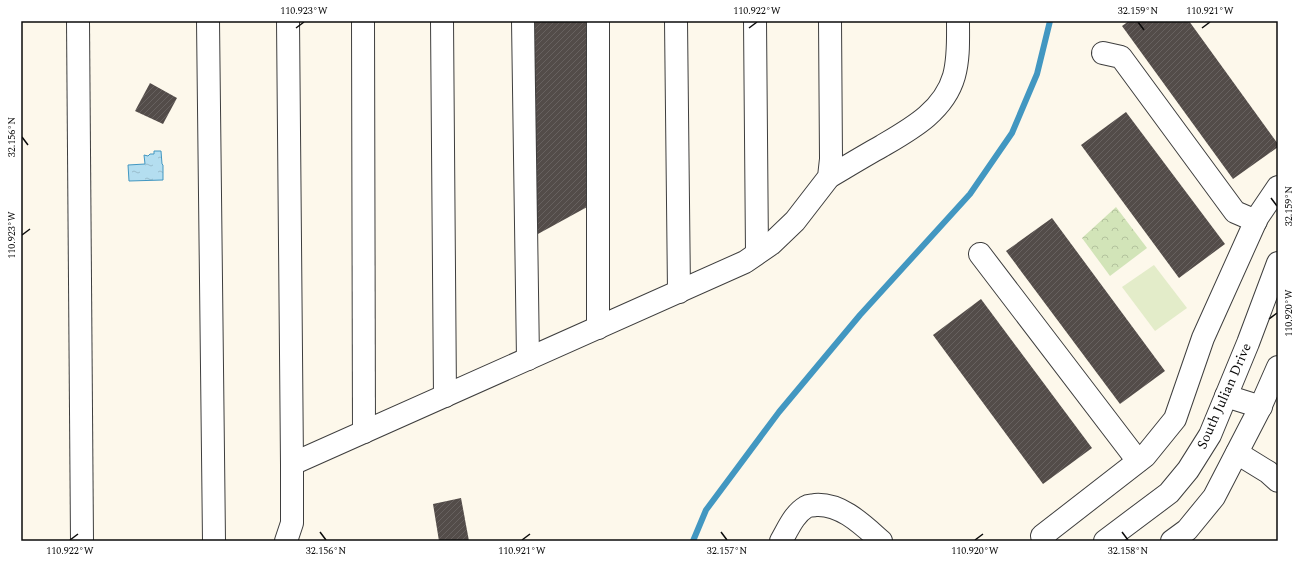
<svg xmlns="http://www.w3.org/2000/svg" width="1299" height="562" font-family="Spectral,serif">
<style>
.park{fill:url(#park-crowns)}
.pitch{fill:#e3ecc9}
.water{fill:url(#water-ripples);stroke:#4297c1}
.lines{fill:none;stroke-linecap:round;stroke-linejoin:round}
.stream{stroke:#4297c1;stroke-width:6}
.building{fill:url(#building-hatch)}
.minor-casing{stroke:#3e3e3e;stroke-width:24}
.minor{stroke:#fff;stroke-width:22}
.ticks{fill:none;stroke:#0b0b0b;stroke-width:1.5}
.labels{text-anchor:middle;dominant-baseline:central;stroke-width:4;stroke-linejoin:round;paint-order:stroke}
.street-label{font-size:14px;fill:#0b0b0b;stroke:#fff}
.neatline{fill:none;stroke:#0b0b0b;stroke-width:1.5}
.ticks-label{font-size:10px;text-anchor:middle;fill:#0b0b0b}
</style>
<defs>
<pattern id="park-crowns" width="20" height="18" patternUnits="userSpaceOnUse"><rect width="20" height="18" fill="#d2e4b8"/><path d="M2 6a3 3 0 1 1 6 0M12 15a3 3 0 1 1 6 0" fill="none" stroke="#b3c29d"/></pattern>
<pattern id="water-ripples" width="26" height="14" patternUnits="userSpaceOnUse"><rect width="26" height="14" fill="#b4def0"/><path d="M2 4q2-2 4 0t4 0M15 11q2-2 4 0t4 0" fill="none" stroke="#99bdcc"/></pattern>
<pattern id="building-hatch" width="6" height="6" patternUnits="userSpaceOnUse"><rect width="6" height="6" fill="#534c49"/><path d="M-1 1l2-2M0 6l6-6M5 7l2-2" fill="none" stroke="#67615f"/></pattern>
</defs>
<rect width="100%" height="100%" fill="#fdf8eb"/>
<!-- park -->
<polygon class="park" points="1116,207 1147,248 1110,276 1082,238"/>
<!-- pitch -->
<polygon class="pitch" points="1154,265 1187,308 1155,331 1122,287"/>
<!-- water -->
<polygon class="water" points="154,151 161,151 162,164 163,165 163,180 129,181 128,165 145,164 144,155 148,156 150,154 154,154"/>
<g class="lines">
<!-- stream -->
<polyline class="stream" points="693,541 706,510 779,412 860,315 970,194 1012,133 1037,74 1050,21"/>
</g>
<!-- building -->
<g class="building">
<polygon points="524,21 596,21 598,201 527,240"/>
<polygon points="1129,21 1189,21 1278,144 1278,147 1233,179 1122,26"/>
<polygon points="150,83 177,98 163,124 135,111"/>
<polygon points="1126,112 1225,244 1179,278 1081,145"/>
<polygon points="1052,218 1165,371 1120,404 1006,251"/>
<polygon points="981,299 1092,448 1043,484 933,335"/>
<polygon points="461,498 469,541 439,541 433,504"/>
</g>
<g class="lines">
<!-- minor casing -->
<g class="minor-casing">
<g id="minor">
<polyline points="78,21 82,541"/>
<polyline points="208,21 214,541"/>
<polyline points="288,21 292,464"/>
<polyline points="363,21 364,432"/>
<polyline points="442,21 445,396"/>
<polyline points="523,21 528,359"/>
<polyline points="598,21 598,328"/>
<polyline points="676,21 679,292"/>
<polyline points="755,21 757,253"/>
<polyline points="1103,53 1121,57 1235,212 1256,221"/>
<path d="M829 177C846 167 864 156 882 146 911 129 944 111 954 76 959 58 958 39 958 21"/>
<polyline points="980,254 1138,461"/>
<polyline points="1226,396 1261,407"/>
<polyline points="1237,453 1268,472 1278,481"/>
<polyline points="286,541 292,523 292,464 745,262 771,244 795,221 829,177 831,159 830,21"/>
<path d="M781 541C788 529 794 514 806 507 809 505 812 506 815 505 841 503 863 525 881 541"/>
<polyline points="1045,541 1042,536 1145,456 1175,419 1203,338 1257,218 1278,187"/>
<polyline points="1105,541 1169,493 1188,470 1210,435 1248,343 1278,263"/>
<polyline points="1172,541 1187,530 1214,497 1259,410 1278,367"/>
</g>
</g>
<!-- minor -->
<use href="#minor" class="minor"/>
</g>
<!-- ticks -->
<path class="ticks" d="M1138 22 1144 30M296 28 304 22M749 28 757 22M1202 28 1210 22M22 137 28 145M1271 198 1277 206M22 235 30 229M1269 319 1277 313M320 532 326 540M721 532 727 540M1122 532 1128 540M70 540 78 534M522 540 530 534M975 540 983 534"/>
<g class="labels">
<!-- street labels -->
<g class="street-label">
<text transform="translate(1224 396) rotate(-66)">South Julian Drive</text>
</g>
</g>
<!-- border -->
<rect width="1299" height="562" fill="none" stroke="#ffffff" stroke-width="44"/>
<rect x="22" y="22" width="1255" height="518" class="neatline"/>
<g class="ticks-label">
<text x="304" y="14">110.923°W</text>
<text x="757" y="14">110.922°W</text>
<text x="1138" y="14">32.159°N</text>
<text x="1210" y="14">110.921°W</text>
<text transform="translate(11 137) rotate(-90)" y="4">32.156°N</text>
<text transform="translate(1288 206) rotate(-90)" y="4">32.159°N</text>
<text transform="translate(11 235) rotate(-90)" y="4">110.923°W</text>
<text transform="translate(1288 313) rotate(-90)" y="4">110.920°W</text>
<text x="70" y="554">110.922°W</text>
<text x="326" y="554">32.156°N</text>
<text x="522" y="554">110.921°W</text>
<text x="727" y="554">32.157°N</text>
<text x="975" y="554">110.920°W</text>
<text x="1128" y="554">32.158°N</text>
</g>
</svg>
